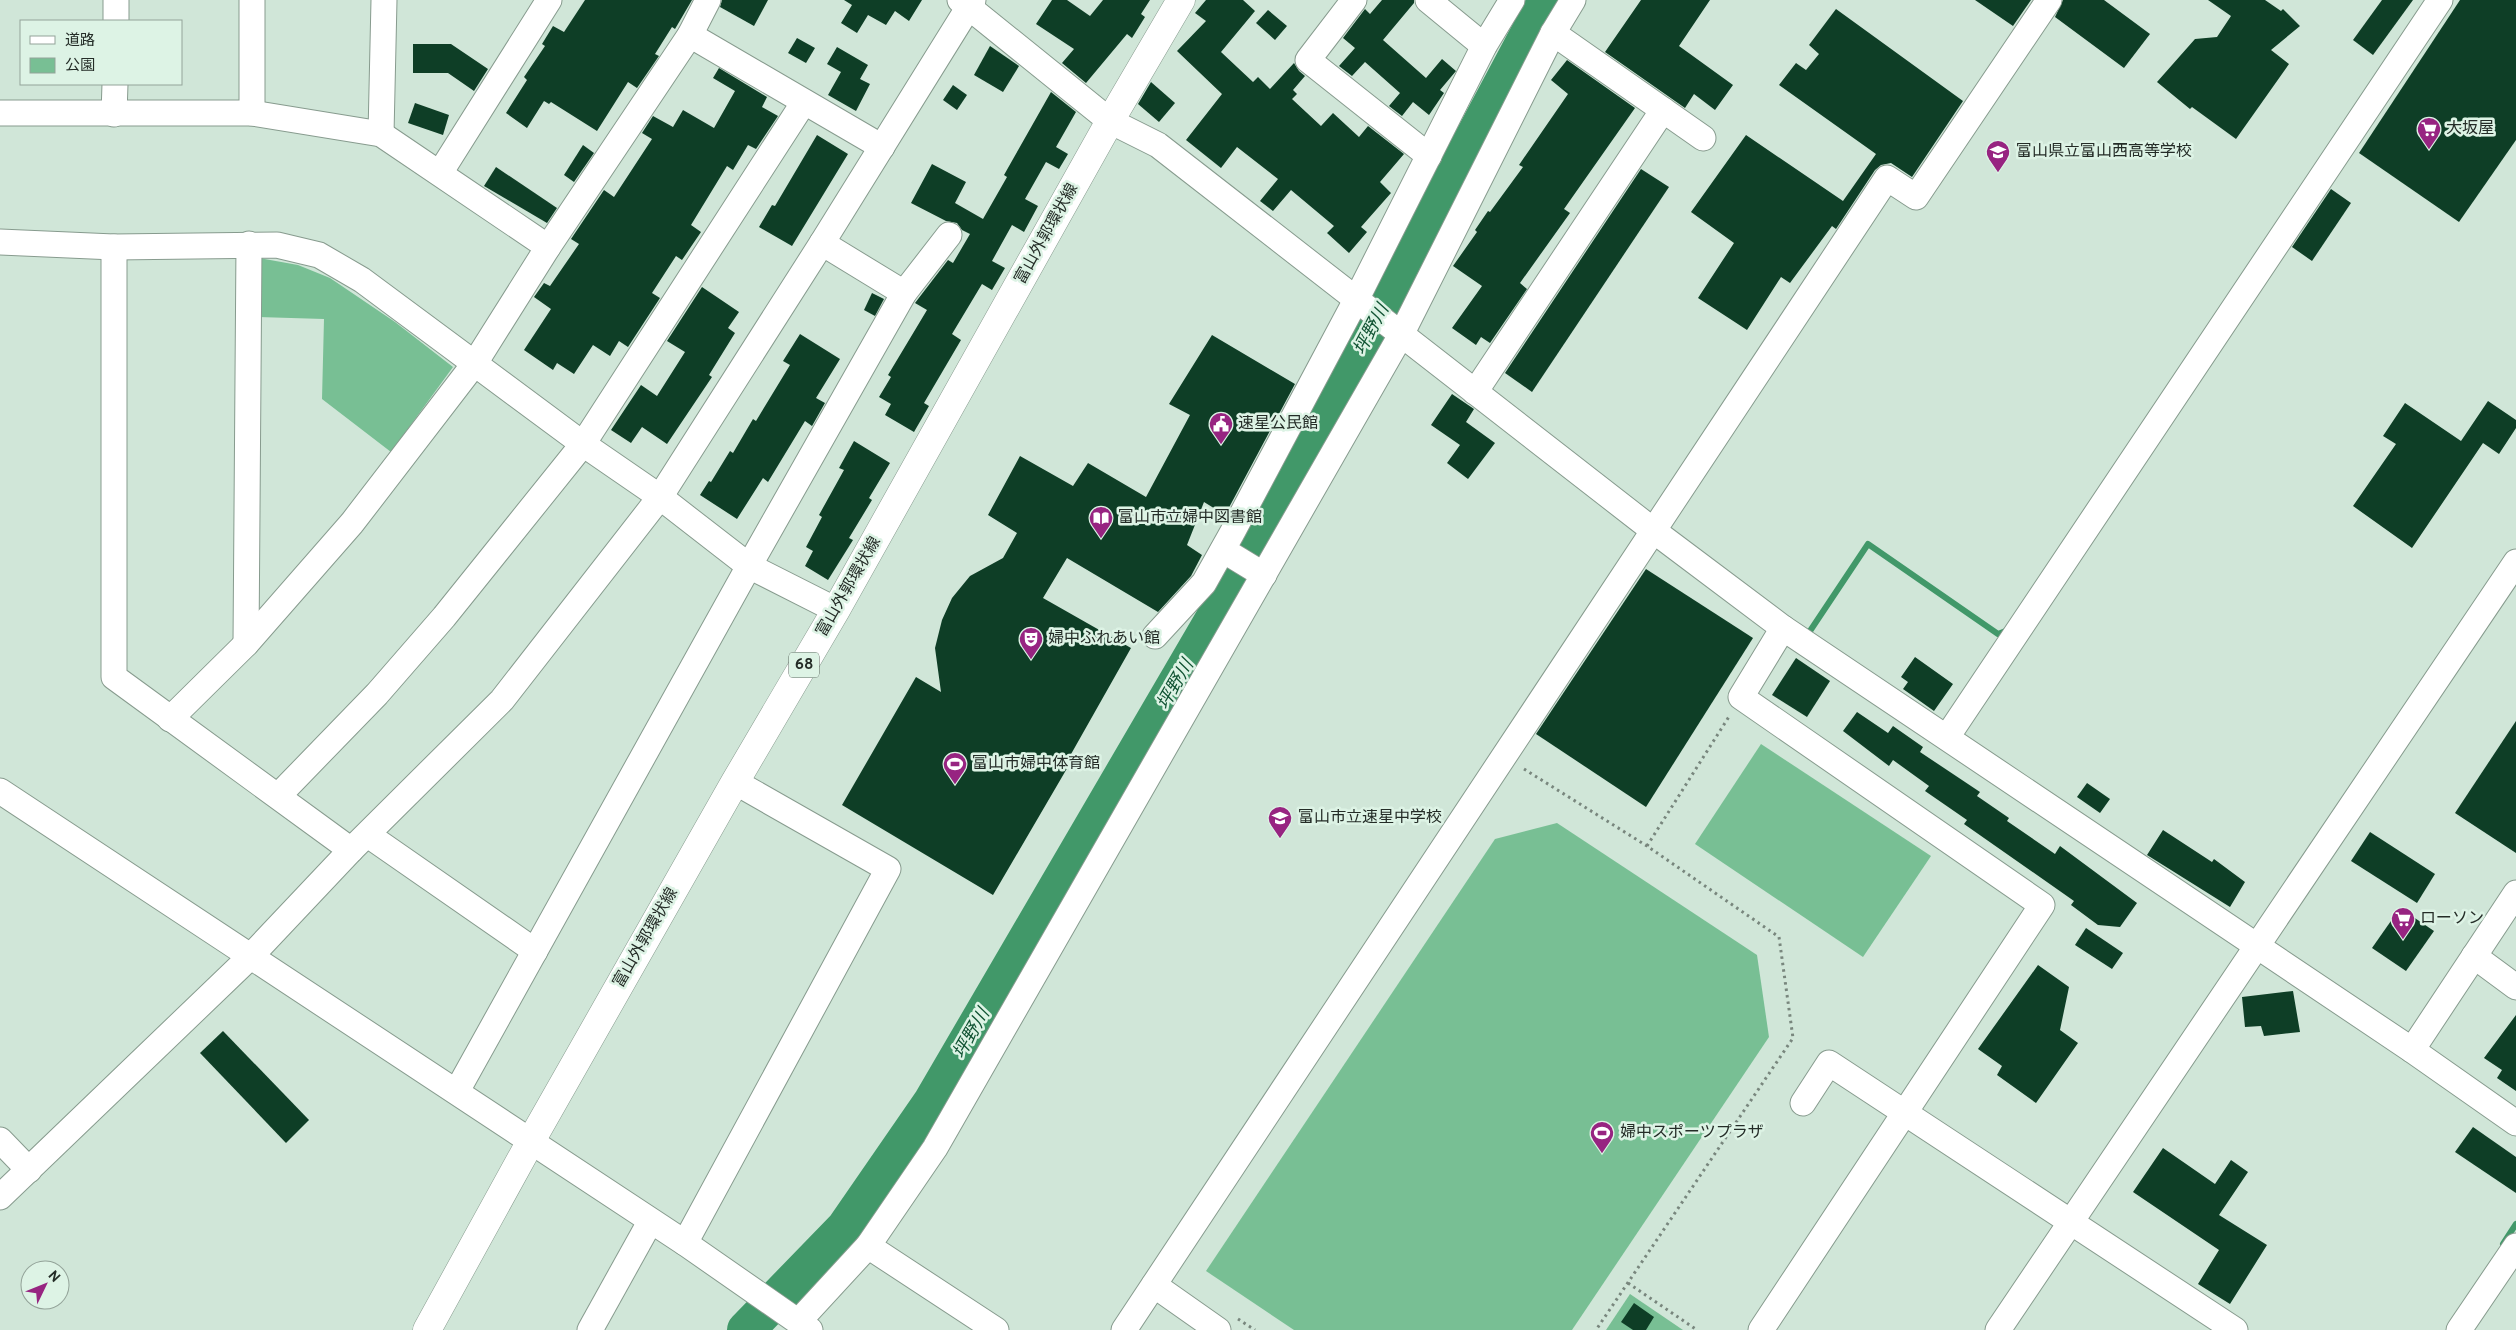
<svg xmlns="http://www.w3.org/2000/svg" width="2516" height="1330" font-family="Overpass,'Noto Sans JP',sans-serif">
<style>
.green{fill:#78bf94}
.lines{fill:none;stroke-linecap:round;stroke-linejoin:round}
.stream{stroke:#419869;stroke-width:6}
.river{stroke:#419869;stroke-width:38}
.building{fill:#0e3e26}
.minor-casing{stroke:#879b8e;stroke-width:27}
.major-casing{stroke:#879b8e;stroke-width:29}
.path{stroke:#78867d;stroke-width:3;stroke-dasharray:2.5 4;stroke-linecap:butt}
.minor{stroke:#fff;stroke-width:25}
.major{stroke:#fff;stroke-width:28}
.labels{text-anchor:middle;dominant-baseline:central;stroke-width:5;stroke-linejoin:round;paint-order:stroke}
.shield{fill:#ddf3e5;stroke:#5c6860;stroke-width:1}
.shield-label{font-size:15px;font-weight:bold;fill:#242c27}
.poi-label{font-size:16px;fill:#242c27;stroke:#ddf3e5;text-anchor:start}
.street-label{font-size:16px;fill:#242c27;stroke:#ddf3e5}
.water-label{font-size:18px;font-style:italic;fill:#115333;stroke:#ddf3e5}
</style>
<rect width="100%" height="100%" fill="#d0e6d8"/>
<!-- green -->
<g class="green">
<polygon points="259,258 298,265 330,278 395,322 453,367 391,452 322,399 324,319 258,317"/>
<polygon points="1761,744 1931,856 1863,957 1695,844"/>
<polygon points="1557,823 1757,955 1769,1037 1572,1330 1294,1330 1206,1271 1495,839"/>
<polygon points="1630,1294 1683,1330 1606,1330"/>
</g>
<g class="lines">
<!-- stream -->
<g class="stream">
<polyline points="1810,631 1868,544 1998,634 2008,630"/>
<polyline points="2503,1244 2516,1224"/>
</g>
<!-- river -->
<polyline class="river" points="746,1330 845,1228 932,1102 1252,554 1547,0"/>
</g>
<!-- building -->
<g class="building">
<polygon points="585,0 692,0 675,29 672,27 655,54 659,56 637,88 628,82 597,131 551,102 549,104 544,101 527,128 506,113 527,80 524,77 545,46 542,44 553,26 564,32"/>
<polygon points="722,0 768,0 754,26 720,7"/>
<polygon points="844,0 922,0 909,21 895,11 886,25 868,15 857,33 841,23 852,5"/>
<polygon points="1052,0 1067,0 1090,16 1103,0 1150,0 1141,14 1145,17 1132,38 1127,34 1086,83 1062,63 1074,49 1036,24"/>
<polygon points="1206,0 1243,0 1255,11 1221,52 1253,82 1258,77 1270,89 1294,63 1299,71 1305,76 1293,90 1297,94 1292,99 1321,126 1333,113 1359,137 1368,126 1404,154 1380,182 1391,193 1361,227 1367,232 1349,253 1327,233 1334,226 1291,190 1273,211 1260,201 1278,179 1237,147 1221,168 1186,140 1222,94 1177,51 1206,21 1195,13"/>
<polygon points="1382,0 1414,0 1414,3 1383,40 1426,78 1442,59 1456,71 1440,90 1444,93 1429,115 1413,102 1402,116 1389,106 1400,93 1365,62 1352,76 1339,66 1355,48 1343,38 1365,9 1370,14"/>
<polygon points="1641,0 1710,0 1679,46 1733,85 1715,110 1694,94 1685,108 1605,52"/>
<polygon points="1975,0 2031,0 2013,26"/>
<polygon points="2063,0 2104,0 2150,34 2124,68 2055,17"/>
<polygon points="2208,0 2265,0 2281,11 2283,9 2300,26 2271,50 2289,64 2236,139 2192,107 2190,109 2157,82 2195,39 2217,37 2231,16"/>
<polygon points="2382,0 2413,0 2373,55 2353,40"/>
<polygon points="2460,0 2516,0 2516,140 2459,222 2359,153"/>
<polygon points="1836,9 1963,101 1912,177 1891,163 1881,165 1875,170 1836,229 1832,226 1790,283 1781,277 1747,330 1698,298 1734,243 1691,212 1746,135 1843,201 1876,154 1779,85 1796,63 1806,70 1819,54 1809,45"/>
<polygon points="1268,10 1287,26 1275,40 1256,23"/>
<polygon points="797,38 815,48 806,63 788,53"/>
<polygon points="413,44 451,44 488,69 474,91 448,73 413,73"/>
<polygon points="990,46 1019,66 1003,92 974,75"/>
<polygon points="837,47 868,65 860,79 870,84 856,111 828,95 841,72 827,64"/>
<polygon points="1567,60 1635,108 1564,209 1570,213 1520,283 1527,289 1490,343 1481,337 1476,345 1452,328 1482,286 1453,266 1477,232 1475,230 1488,211 1490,212 1523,167 1519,165 1568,94 1551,80"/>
<polygon points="719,68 767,97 762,107 778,116 756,149 748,145 733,170 727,166 691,225 701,232 682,260 676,256 652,293 660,298 628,347 619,341 610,356 593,345 574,374 557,363 553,370 524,350 551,309 534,297 544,283 550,286 579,244 571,239 604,190 614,197 652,139 642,133 653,116 673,127 683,110 714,128 735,91 713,78"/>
<polygon points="1151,82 1175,103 1159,122 1138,104"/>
<polygon points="953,85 967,95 957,110 943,100"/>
<polygon points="1051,92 1076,112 1056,147 1068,154 1059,169 1046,162 1025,199 1038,206 1024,232 1012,225 992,261 1005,268 992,290 982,284 952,334 961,340 924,403 929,406 914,432 885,415 891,404 879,397 891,377 888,375 927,310 915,303 948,260 953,263 970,234 962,230 957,223 946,221 911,203 932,164 966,182 955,203 983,219 1007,177 1004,175"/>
<polygon points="415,103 449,115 443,135 408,123"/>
<polygon points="817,135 848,154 792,246 759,227 772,205 775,206"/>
<polygon points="583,145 594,153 574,182 564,175"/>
<polygon points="496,167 557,208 547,223 484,186"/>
<polygon points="1641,169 1669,187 1532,392 1505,373"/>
<polygon points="2331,189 2351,203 2312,261 2292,247"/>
<polygon points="702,287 739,312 728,328 735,333 709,375 712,377 667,444 642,427 631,443 611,430 641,385 657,396 685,352 667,341"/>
<polygon points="872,293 884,299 875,316 864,310"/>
<polygon points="800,334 840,359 816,398 825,403 812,426 805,421 768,482 763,478 737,519 700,495 709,481 711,482 730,451 733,453 753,419 756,421 790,365 783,361"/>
<polygon points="1212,335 1295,384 1225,515 1204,502 1187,545 1202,555 1191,576 1158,612 1067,558 1043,598 1131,648 1066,763 1069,765 993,895 842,805 916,677 941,692 935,648 942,620 952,598 970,576 1003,558 1017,533 988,515 1020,456 1073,486 1088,463 1146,497 1190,415 1169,404"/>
<polygon points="1452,394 1474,409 1466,422 1495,443 1468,479 1447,463 1460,445 1431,425"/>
<polygon points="2488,401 2516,420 2516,428 2499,454 2483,443 2412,548 2353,506 2396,444 2383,436 2405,403 2461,441"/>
<polygon points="854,441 890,463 869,498 872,500 849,538 853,540 828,580 805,566 813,551 806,547 822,517 819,515 844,470 839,468"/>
<polygon points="1646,569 1753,638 1646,807 1536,734"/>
<polygon points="1915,657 1953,684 1934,711 1903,689 1908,682 1901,677"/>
<polygon points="1796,658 1830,681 1807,717 1772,695"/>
<polygon points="1857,712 1888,733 1893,726 1923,747 1920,752 1980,792 1977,796 2009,818 2007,821 2055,854 2060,846 2137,903 2120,927 2098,925 2071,905 2074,901 1964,824 1967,820 1925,791 1929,786 1893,760 1889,766 1843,731"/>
<polygon points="2516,721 2516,853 2455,813"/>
<polygon points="2087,783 2110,799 2100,813 2077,797"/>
<polygon points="2163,830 2212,862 2214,859 2245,882 2230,907 2147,855"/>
<polygon points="2370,832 2435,874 2417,903 2351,861"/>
<polygon points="2400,908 2434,931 2406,971 2372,948"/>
<polygon points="2086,928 2123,953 2112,969 2075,945"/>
<polygon points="2038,965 2069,987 2060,1030 2078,1043 2036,1103 1997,1075 2002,1066 1978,1049"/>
<polygon points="2293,991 2300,1032 2264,1036 2261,1026 2245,1027 2242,997"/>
<polygon points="2516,1015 2516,1091 2497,1078 2502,1070 2484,1058"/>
<polygon points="223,1031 309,1120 286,1143 200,1053"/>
<polygon points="2473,1127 2516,1157 2516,1193 2455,1152"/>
<polygon points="2163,1148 2215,1184 2231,1160 2248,1172 2219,1215 2267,1245 2230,1304 2198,1284 2219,1250 2133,1192"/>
<polygon points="1634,1303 1654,1317 1646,1330 1633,1330 1621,1322"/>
</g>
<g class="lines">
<!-- minor casing -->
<g class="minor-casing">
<g id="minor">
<polyline points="960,0 1110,121 1158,145 1654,531 1783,628 2412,1050 2516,1123"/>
<polyline points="1354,0 1308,60 1429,156"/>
<polyline points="1428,0 1484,46"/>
<polyline points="116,21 116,0"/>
<polyline points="1553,33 1703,138"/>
<polyline points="690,35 882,147"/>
<polyline points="0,113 252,113 381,134 548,247"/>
<polyline points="252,113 252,0"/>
<polyline points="114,114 115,84"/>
<polyline points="381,134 384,0"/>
<polyline points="440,173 549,0"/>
<polyline points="0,242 114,247 277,245 319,255 362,280 583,444 660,497 749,566 836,610"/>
<polyline points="822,243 904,293"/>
<polyline points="114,247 114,677 351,850"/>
<polyline points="1475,392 1663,110"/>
<polyline points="1223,550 1264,575"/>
<polyline points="1155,636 1204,583 1232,533 1356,300 1484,46 1512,0"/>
<polyline points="246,644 249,244"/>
<polyline points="170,719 246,644 352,523 475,363 548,247 690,35 708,0"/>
<polyline points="1947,737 2440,0"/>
<polyline points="0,791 685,1243 810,1330"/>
<polyline points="279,795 377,694 444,617 583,444 804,102"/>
<polyline points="368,835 535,951"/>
<polyline points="2474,956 2516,987"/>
<polyline points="2412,1050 2516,893"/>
<polyline points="457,1091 749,566 904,293 949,235"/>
<polyline points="1803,1103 1829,1063 2235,1330"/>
<polyline points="0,1140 29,1170"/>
<polyline points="0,1197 250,957 351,850 502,700 660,497 822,243 973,0"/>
<polyline points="685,1243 888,869 735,782"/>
<polyline points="868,1246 996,1330"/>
<polyline points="1154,1285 1218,1330"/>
<polyline points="798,1322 868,1246 935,1148 1401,335 1553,33 1573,0"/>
<polyline points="590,1330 650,1222"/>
<polyline points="1124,1330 1887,178 1916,197 2049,0"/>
<polyline points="1761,1330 2042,905 1741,697 1783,628"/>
<polyline points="1998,1330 2516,562"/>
<polyline points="2459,1330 2516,1246"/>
</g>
</g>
<!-- major casing -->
<g class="major-casing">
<polyline id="major" points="427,1330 531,1141 735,782 836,610 1110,121 1181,0"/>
</g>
<!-- path -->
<g class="path">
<polyline points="1524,769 1647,846 1779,937 1793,1038 1596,1330"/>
<polyline points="1647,846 1730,715"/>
<polyline points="1628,1283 1697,1330"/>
<polyline points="1238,1319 1255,1330"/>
</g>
<!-- minor -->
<use href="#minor" class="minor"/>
<!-- major -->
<use href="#major" class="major"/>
</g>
<!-- icons -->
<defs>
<g id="supermarket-pin" transform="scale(1.25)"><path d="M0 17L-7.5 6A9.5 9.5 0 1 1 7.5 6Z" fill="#972481" stroke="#ddf3e5"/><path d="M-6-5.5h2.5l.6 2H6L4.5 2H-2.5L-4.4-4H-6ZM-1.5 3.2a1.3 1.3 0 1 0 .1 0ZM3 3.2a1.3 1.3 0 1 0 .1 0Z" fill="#fff"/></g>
<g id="school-pin" transform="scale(1.25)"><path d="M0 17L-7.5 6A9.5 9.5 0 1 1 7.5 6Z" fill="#972481" stroke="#ddf3e5"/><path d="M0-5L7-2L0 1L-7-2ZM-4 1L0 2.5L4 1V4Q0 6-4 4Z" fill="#fff"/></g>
<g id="civic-pin" transform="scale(1.25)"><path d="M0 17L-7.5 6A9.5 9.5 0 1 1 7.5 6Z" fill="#972481" stroke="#ddf3e5"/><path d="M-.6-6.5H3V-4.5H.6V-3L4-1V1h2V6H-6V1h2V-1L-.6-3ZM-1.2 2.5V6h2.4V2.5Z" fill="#fff"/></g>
<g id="library-pin" transform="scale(1.25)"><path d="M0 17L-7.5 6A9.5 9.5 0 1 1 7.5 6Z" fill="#972481" stroke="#ddf3e5"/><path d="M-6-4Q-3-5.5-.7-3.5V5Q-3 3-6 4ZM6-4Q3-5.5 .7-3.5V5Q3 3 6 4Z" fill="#fff"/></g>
<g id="theatre-pin" transform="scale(1.25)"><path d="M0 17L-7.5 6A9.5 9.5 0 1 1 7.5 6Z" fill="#972481" stroke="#ddf3e5"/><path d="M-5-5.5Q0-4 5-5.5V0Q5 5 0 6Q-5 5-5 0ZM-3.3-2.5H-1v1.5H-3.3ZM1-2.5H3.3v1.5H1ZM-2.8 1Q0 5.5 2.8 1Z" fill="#fff"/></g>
<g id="stadium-pin" transform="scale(1.25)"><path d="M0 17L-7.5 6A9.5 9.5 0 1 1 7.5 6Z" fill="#972481" stroke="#ddf3e5"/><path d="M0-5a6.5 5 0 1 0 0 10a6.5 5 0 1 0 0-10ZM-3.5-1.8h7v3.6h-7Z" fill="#fff"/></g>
</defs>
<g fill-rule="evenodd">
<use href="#supermarket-pin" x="2429" y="129"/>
<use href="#school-pin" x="1998" y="152"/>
<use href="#civic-pin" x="1221" y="424"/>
<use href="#library-pin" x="1101" y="518"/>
<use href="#theatre-pin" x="1031" y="639"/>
<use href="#stadium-pin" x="955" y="764"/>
<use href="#school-pin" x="1280" y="818"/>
<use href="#supermarket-pin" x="2403" y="919"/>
<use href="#stadium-pin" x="1602" y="1133"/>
</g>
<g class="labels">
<!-- shield labels -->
<rect class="shield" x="789" y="652.5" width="30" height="25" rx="4"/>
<g class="shield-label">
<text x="804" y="665">68</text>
</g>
<!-- poi labels -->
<g class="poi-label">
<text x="2446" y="129">大坂屋</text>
<text x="2016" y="152">富山県立富山西高等学校</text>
<text x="1238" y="424">速星公民館</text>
<text x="1118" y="518">富山市立婦中図書館</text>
<text x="1048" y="639">婦中ふれあい館</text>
<text x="972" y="764">富山市婦中体育館</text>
<text x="1298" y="818">富山市立速星中学校</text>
<text x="2420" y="919">ローソン</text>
<text x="1620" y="1133">婦中スポーツプラザ</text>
</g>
<!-- street labels -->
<g class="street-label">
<text transform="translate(1047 234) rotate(-61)">富山外郭環状線</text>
<text transform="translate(849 587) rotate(-60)">富山外郭環状線</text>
<text transform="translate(646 938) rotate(-60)">富山外郭環状線</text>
</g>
<!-- water labels -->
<g class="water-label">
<text transform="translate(1372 330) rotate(-62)">坪野川</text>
<text transform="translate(1176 685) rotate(-60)">坪野川</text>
<text transform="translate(972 1034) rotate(-60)">坪野川</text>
</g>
</g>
<!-- legend -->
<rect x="20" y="20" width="162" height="65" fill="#ddf3e5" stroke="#93a399"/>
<rect x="30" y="36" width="25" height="8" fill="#ffffff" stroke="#93a399"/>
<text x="65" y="45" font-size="15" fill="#242c27">道路</text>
<rect x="30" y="58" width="25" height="15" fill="#78bf94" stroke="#93a399"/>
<text x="65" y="70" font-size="15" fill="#242c27">公園</text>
<!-- north arrow -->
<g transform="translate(45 1285) rotate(47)"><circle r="24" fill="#ddf3e5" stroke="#93a399"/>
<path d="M0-4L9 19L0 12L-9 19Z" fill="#972481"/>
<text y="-8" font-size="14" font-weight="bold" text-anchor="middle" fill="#242c27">N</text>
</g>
</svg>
